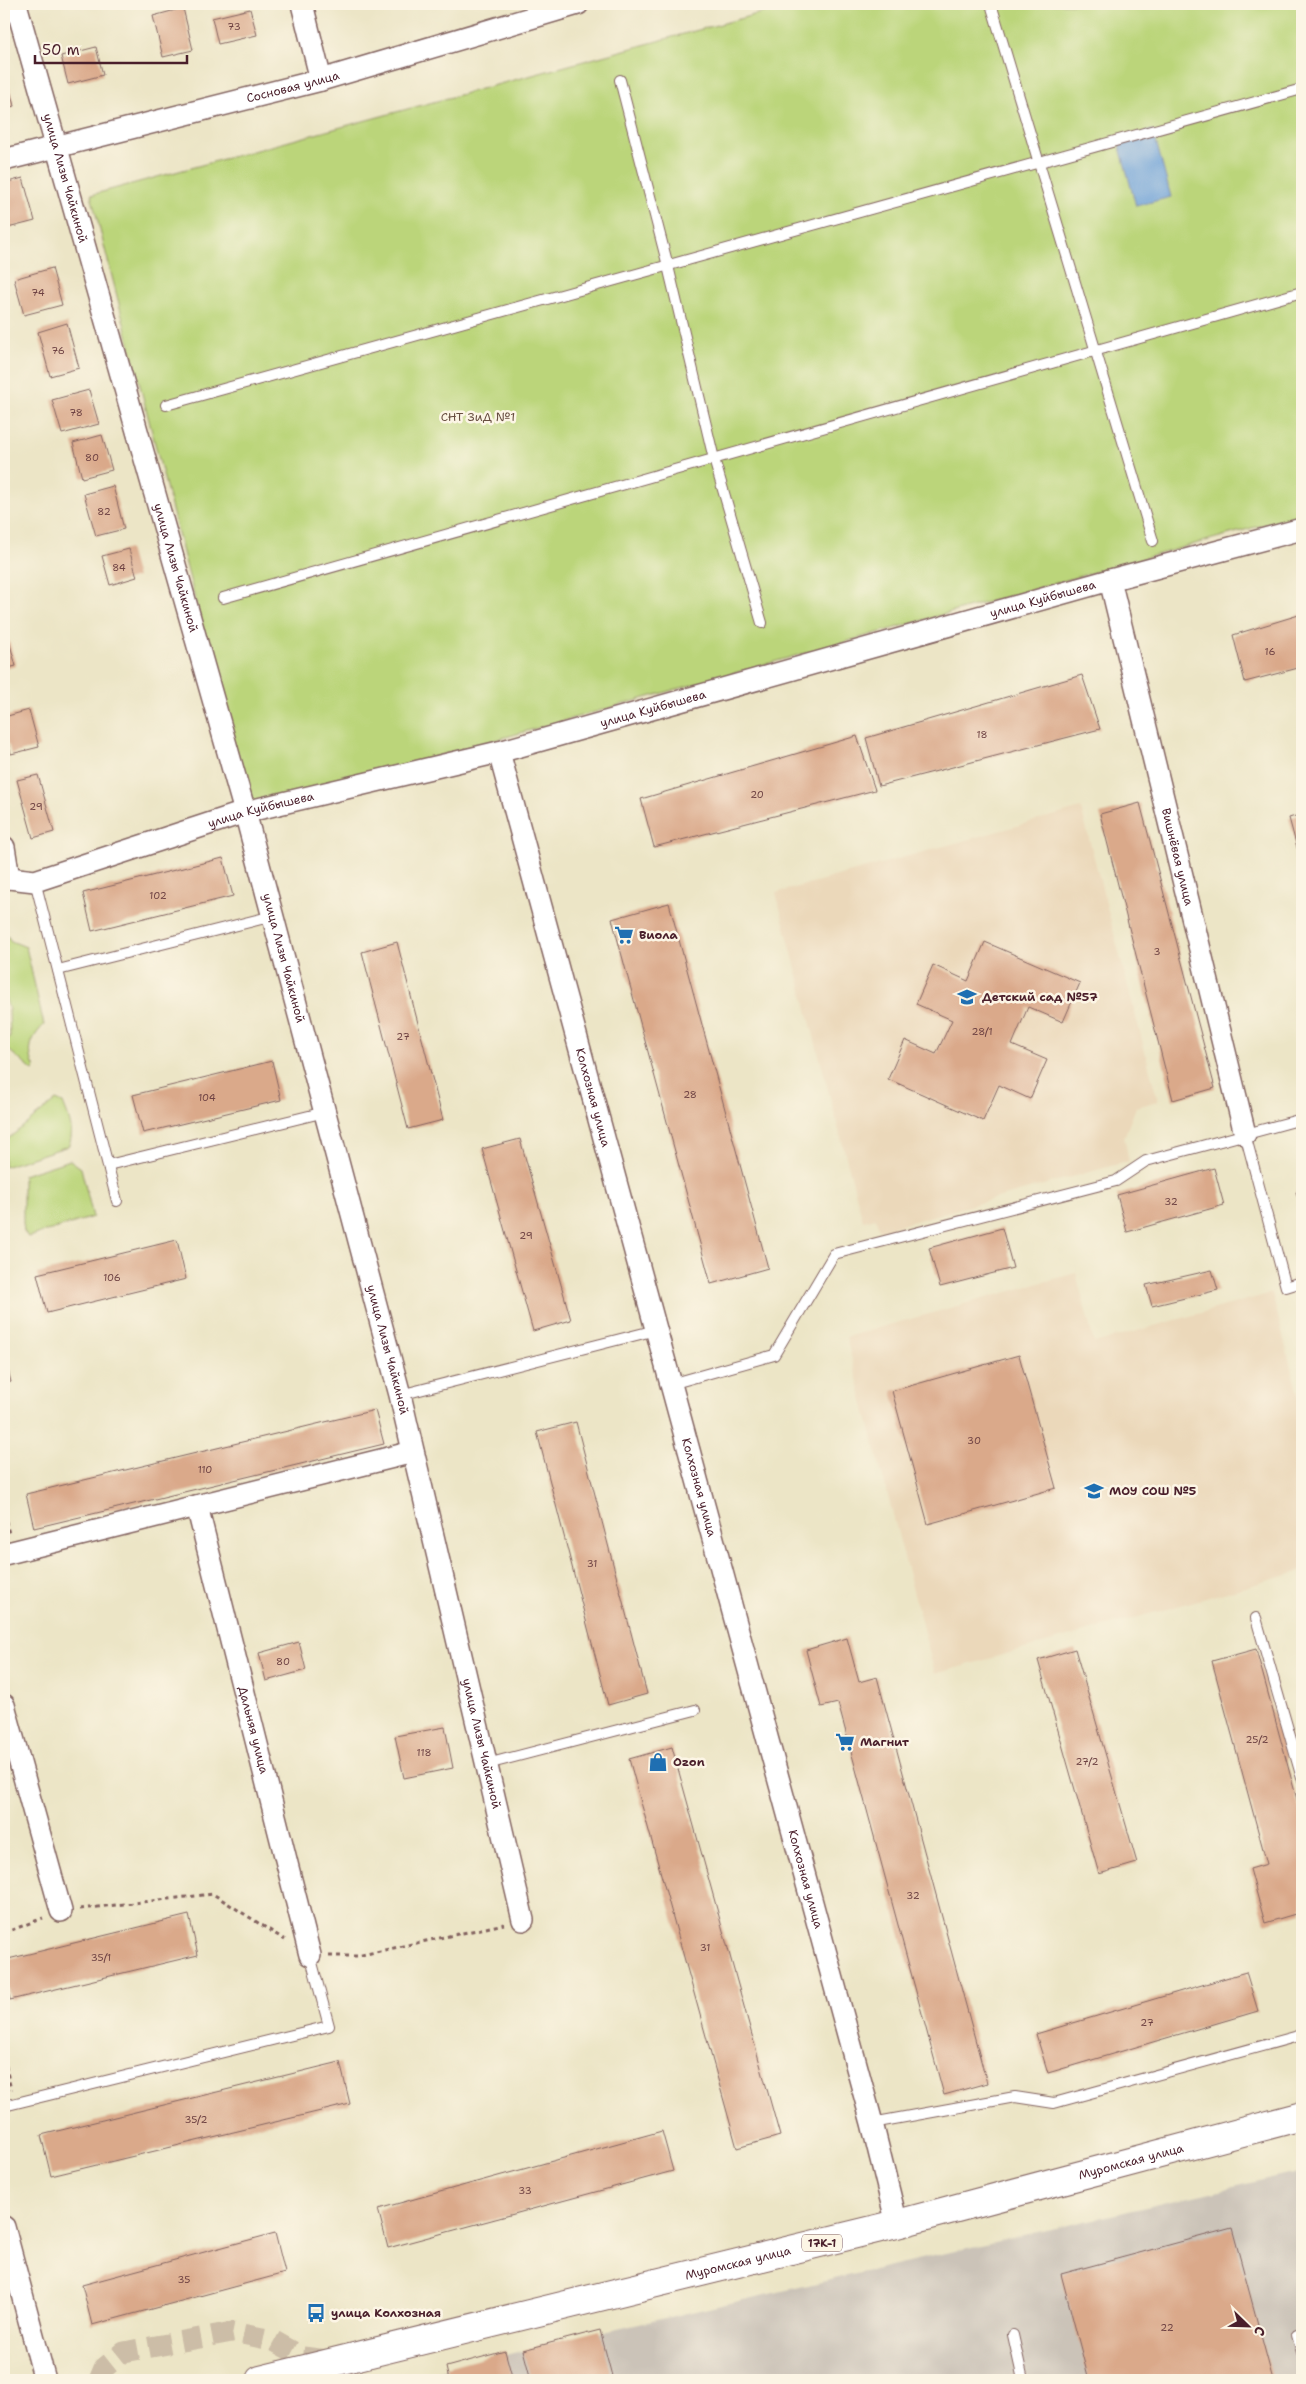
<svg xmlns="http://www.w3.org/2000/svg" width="1306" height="2384" font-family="'Shantell Sans',sans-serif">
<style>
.built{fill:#ebd8ba}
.industrial{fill:#cbc3b8}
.green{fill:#bbd57a;stroke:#827a52}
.water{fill:#6ca0d8;stroke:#5b6082}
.building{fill:#daa98a}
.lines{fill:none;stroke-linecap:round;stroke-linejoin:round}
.minor-tunnel{stroke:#ccbda7;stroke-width:21;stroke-dasharray:21 11;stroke-linecap:butt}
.service-casing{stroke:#836461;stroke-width:12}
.minor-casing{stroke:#836461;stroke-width:24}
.primary-casing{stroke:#836461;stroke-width:30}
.path{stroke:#836461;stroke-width:3;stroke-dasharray:4 4;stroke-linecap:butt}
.service{stroke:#fff;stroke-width:10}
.minor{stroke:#fff;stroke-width:21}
.primary{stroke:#fff;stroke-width:28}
.labels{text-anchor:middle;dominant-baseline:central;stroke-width:5;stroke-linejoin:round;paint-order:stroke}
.number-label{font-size:10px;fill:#6e4243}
.shield{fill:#fcf5e5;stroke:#7f5f63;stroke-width:1}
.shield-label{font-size:11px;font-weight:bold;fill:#4a1f2b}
.street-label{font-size:12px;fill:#4a1f2b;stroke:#fcf5e5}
.park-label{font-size:12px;fill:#664c3f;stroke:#fcf5e5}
.poi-label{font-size:12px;font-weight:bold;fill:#4a1f2b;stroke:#fcf5e5;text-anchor:start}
</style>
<rect width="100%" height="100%" fill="#fcf5e5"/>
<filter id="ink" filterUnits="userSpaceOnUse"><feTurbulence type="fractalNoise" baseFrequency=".02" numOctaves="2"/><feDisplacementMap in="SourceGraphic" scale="10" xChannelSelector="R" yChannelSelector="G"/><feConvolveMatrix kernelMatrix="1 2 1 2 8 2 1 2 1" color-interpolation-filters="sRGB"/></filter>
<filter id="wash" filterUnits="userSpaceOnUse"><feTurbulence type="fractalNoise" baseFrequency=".0096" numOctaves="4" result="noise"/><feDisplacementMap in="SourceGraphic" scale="20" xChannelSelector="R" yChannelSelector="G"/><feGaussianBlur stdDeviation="1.12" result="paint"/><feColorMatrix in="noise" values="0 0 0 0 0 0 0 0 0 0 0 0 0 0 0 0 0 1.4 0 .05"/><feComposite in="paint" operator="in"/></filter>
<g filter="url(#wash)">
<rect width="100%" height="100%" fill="#ece5c6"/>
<!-- built -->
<g class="built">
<polygon points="1081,808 1158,1101 1136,1107 1124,1137 1129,1161 879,1231 876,1218 863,1221 776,893"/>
<polygon points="1076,1273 1094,1343 1272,1293 1302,1410 1302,1571 935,1674 846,1337"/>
</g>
<!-- industrial -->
<polygon class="industrial" points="1302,2171 1302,2380 397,2380"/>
<!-- green -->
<g class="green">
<polygon points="794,4 1302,4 1302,514 249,809 91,195"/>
<path d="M4 931 11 941 26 947 44 1025C31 1038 26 1050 35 1068L33 1071 4 1046 10 1036 9 1010 4 994Z"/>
<path d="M56 1100 63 1103C68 1116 76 1133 68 1146L4 1167V1142Z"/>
<polygon points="70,1160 81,1168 93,1217 28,1237 24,1231 23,1223 23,1175"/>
</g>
<!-- water -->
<polygon class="water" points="1153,130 1171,197 1136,206 1118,140"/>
<g id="blocks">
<!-- building -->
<g class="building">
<polygon points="183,8 193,50 163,57 153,16"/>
<polygon points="250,9 257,35 218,44 212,18"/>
<polygon points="96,47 103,75 68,84 61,56"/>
<polygon points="4,75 6,75 14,106 4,109"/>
<polygon points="23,178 35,221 4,229 4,183"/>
<polygon points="52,268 62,305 24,315 14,279"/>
<polygon points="67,323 79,368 50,376 38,332"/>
<polygon points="89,390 99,424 62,434 52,400"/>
<polygon points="102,435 112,470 82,478 73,443"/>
<polygon points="113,486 124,529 96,536 84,494"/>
<polygon points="129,549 137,577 110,585 102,556"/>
<polygon points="1302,614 1302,667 1245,682 1233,635"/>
<polygon points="9,641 16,666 4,669 4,642"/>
<polygon points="1082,675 1100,729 879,786 866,738"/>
<polygon points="29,710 39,747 11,754 4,728 4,717"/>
<polygon points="857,736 875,790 654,847 641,799"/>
<polygon points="38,775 54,832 33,838 17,780"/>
<polygon points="1140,803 1215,1088 1173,1100 1100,814"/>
<polygon points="1302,814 1302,866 1289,818"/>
<polygon points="223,858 233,896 92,931 83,893"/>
<polygon points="669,903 768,1268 711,1284 612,919"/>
<polygon points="397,942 443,1120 408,1129 362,952"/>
<polygon points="985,942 1080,983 1063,1022 1028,1007 1012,1045 1047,1060 1030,1099 999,1085 983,1121 888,1079 905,1040 936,1054 952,1020 916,1004 933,965 968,981"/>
<polygon points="272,1061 281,1100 143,1133 133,1095"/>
<polygon points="520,1139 571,1320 533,1331 482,1149"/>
<polygon points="1214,1168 1224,1205 1127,1232 1117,1195"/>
<polygon points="1302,1190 1302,1213 1296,1192"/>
<polygon points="1002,1228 1013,1268 940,1287 929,1248"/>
<polygon points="177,1240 186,1279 47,1313 37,1274"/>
<polygon points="1212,1270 1218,1290 1152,1306 1146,1285"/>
<polygon points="4,1354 11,1382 4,1384"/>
<polygon points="1019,1355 1056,1488 928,1524 892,1391"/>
<polygon points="375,1410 384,1444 34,1528 26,1494"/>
<polygon points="576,1422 647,1694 608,1705 537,1432"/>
<polygon points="847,1638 859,1682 877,1677 987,2083 944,2095 838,1703 821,1707 806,1650"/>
<polygon points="299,1642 306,1670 266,1681 259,1653"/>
<polygon points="1075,1649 1137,1863 1099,1874 1038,1660"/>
<polygon points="1256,1649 1302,1818 1302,1912 1265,1923 1250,1869 1267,1864 1212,1661"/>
<polygon points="445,1727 453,1768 404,1778 395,1736"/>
<polygon points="672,1747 780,2136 737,2148 629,1759"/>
<polygon points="189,1915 198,1955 10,2000 4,1972 4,1960"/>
<polygon points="1246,1972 1258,2011 1048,2073 1036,2034"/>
<polygon points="340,2062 350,2104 51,2176 41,2135"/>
<polygon points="662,2131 673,2171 388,2248 378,2209"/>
<polygon points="1232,2228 1273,2380 1089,2380 1061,2274"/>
<polygon points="275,2233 285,2273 92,2325 82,2285"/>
<polygon points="600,2330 613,2380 531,2380 523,2350"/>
<polygon points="505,2351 513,2380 449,2380 446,2367"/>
</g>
</g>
</g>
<g filter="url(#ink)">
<use href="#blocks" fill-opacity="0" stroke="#836461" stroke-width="1"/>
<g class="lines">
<!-- minor-tunnel -->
<polyline class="minor-tunnel" points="99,2380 104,2368 124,2352 232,2332 272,2340 303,2357 329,2360"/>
<!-- service casing -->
<g class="service-casing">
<g id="service">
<polyline points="991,4 1153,541"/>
<polyline points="620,80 668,266 714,459 762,623"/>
<polyline points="166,405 1302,89"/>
<polyline points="223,598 1302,292"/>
<polyline points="35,881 117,1201"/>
<polyline points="58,970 273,916"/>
<polyline points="1245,1134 1286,1287 1302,1282"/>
<polyline points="108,1165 325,1112"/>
<polyline points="671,1384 774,1355 834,1254 1116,1181 1146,1161 1302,1119"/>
<polyline points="400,1395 656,1330"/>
<polyline points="1256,1618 1302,1778"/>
<polyline points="487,1764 695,1710"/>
<polyline points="4,2106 329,2026 310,1955"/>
<polyline points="872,2123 1015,2097 1054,2103 1302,2035"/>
<polyline points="1013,2335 1023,2380"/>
<polyline points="1297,2335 1302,2352"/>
</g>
</g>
<!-- minor casing -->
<g class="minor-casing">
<g id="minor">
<path id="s1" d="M16 4 245 812 400 1395 523 1920"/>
<polyline points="302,4 321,80"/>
<path id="s2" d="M4 160 321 80 578 4"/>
<path id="s3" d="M1110 580 1245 1134"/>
<path id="s4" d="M499 752 872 2123 897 2224"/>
<polyline points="4,847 9,878"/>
<path id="s5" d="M4 875 9 878 35 881 245 812 499 752 1110 580 1302 529"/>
<path id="s6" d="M197 1506 310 1955"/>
<polyline points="4,1554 413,1452"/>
<polyline points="4,1705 61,1911"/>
<polyline points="4,2227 45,2380"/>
</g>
</g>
<!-- primary casing -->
<g class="primary-casing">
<g id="primary">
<path id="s7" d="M260 2380 897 2224 1302 2116"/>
</g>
</g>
<!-- path -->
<g class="path">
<polyline points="4,1513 9,1534"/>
<polyline points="80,1909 213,1894 285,1940"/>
<polyline points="4,1933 43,1918"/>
<polyline points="329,1956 357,1956 504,1924"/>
<polyline points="4,2058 11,2090"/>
</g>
<!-- service -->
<use href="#service" class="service"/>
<!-- minor -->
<use href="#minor" class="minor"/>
<!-- primary -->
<use href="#primary" class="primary"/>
</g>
</g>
<!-- icons -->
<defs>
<g id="supermarket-bare" transform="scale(1.5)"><path d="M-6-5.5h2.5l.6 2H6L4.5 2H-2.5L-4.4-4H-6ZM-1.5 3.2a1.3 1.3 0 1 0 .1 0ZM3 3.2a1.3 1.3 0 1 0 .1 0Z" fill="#1f6fb2" stroke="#fcf5e5" stroke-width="2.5" paint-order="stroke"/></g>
<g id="school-bare" transform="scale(1.5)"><path d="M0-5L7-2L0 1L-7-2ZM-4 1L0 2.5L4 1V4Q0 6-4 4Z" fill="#1f6fb2" stroke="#fcf5e5" stroke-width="2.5" paint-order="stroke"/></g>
<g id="shop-bare" transform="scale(1.5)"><path d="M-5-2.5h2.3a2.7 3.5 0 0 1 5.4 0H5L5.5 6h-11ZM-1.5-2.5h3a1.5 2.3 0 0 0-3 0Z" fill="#1f6fb2" stroke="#fcf5e5" stroke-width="2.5" paint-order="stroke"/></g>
<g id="bus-bare" transform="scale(1.5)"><path d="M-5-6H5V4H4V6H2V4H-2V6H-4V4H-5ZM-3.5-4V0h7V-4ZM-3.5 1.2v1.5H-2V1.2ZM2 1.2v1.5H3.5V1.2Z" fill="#1f6fb2" stroke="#fcf5e5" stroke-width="2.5" paint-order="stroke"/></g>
</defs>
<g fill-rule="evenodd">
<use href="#supermarket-bare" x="624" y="935"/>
<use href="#school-bare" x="967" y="997"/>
<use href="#school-bare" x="1094" y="1491"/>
<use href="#supermarket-bare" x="845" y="1742"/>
<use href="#shop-bare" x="658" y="1762"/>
<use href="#bus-bare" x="316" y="2313"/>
</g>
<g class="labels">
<!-- number labels -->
<g class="number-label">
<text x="234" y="26">73</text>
<text x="38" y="292">74</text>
<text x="58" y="350">76</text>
<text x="76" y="412">78</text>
<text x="92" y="457">80</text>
<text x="104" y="511">82</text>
<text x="119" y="567">84</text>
<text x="1270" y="651">16</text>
<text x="982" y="734">18</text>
<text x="757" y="794">20</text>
<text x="36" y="806">29</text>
<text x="158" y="895">102</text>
<text x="1157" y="951">3</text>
<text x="982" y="1031">28/1</text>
<text x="403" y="1036">27</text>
<text x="690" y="1094">28</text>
<text x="207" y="1097">104</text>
<text x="1171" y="1201">32</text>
<text x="526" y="1235">29</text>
<text x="112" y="1277">106</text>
<text x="974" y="1440">30</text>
<text x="205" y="1469">110</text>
<text x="592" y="1563">31</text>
<text x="283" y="1661">80</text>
<text x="1257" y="1739">25/2</text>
<text x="424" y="1752">118</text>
<text x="1087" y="1761">27/2</text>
<text x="913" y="1895">32</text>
<text x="705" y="1947">31</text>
<text x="101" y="1957">35/1</text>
<text x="1147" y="2022">27</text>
<text x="196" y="2119">35/2</text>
<text x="525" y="2190">33</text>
<text x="184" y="2279">35</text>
<text x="1167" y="2327">22</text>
</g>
<!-- shield labels -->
<rect class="shield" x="802" y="2234.5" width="40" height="17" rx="4"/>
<g class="shield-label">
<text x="822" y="2243">17К-1</text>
</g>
<!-- street labels -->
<g class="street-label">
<text stroke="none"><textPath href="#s2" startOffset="298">Сосновая улица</textPath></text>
<text stroke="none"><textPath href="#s1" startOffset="181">улица Лизы Чайкиной</textPath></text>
<text stroke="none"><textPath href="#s1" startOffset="586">улица Лизы Чайкиной</textPath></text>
<text stroke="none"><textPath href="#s5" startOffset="1079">улица Куйбышева</textPath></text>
<text stroke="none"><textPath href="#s5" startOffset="674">улица Куйбышева</textPath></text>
<text stroke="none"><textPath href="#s5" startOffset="269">улица Куйбышева</textPath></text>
<text stroke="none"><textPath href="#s3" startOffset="285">Вишнёвая улица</textPath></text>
<text stroke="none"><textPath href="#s1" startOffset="991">улица Лизы Чайкиной</textPath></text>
<text stroke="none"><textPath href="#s4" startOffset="358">Колхозная улица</textPath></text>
<text stroke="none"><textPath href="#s1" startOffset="1396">улица Лизы Чайкиной</textPath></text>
<text stroke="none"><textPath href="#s4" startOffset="762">Колхозная улица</textPath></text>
<text stroke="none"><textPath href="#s6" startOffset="231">Дальняя улица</textPath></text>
<text stroke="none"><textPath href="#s1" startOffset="1801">улица Лизы Чайкиной</textPath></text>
<text stroke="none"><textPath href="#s4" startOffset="1168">Колхозная улица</textPath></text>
<text stroke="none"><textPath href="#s7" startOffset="898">Муромская улица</textPath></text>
<text stroke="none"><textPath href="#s7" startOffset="492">Муромская улица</textPath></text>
</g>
<!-- park labels -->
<g class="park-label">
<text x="478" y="417">СНТ ЗиД №1</text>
</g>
<!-- poi labels -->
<g class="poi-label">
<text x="639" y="935">Виола</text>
<text x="982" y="997">Детский сад №57</text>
<text x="1109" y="1491">МОУ СОШ №5</text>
<text x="860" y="1742">Магнит</text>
<text x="673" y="1762">Ozon</text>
<text x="331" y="2313">улица Колхозная</text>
</g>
</g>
<!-- margin -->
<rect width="1306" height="2384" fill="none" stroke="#fcf5e5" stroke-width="20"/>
<!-- north arrow -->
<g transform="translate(1248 2326) rotate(113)" stroke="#fcf5e5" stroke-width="4" paint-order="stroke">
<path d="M0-4L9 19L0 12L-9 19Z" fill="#4a1f2b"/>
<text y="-8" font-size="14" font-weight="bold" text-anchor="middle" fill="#4a1f2b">С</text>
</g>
<!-- scale -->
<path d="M35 55v8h152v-8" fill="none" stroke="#4a1f2b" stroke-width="2.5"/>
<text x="42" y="55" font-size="15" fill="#4a1f2b" stroke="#fcf5e5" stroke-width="4" paint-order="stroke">50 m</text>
</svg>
